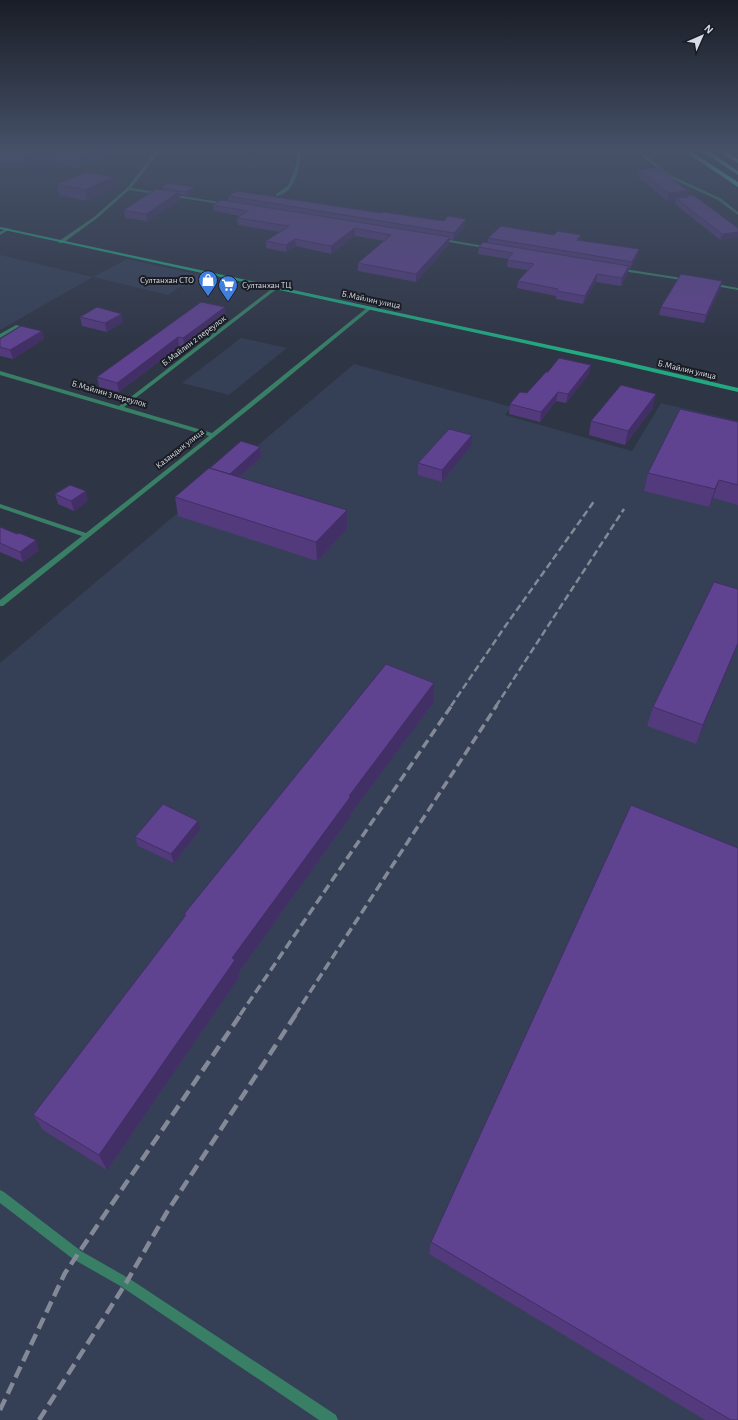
<svg xmlns="http://www.w3.org/2000/svg" width="738" height="1420" font-family="'Alegreya Sans',sans-serif">
<style>
.built{fill:#353f55}
.lines{fill:none;stroke-linecap:round;stroke-linejoin:round}
.street{fill:#387f66;fill-rule:evenodd}
.secondary{fill:#23a880;fill-rule:evenodd}
.highway{fill:#41ddac;fill-rule:evenodd}
.rail-far2{stroke:#848997;stroke-width:2.5;stroke-dasharray:7 3.5;stroke-linecap:butt}
.rail-far1{stroke:#848997;stroke-width:3.5;stroke-dasharray:9 4.5;stroke-linecap:butt}
.rail{stroke:#848997;stroke-width:4.5;stroke-dasharray:12 6;stroke-linecap:butt}
.wall{fill:#523a7c}
.shaded-wall{fill:#422f65}
.building{fill:#5f4390;stroke:#422f65}
.labels{text-anchor:middle;dominant-baseline:central;stroke-width:4;stroke-linejoin:round;paint-order:stroke}
.far-poi-label{font-size:9px;fill:#d8dce7;stroke:#1a1d24;text-anchor:end}
.far-street-label{font-size:9px;fill:#d8dce7;stroke:#1a1d24}
</style>
<rect width="100%" height="100%" fill="#2e3545"/>
<!-- built -->
<g class="built">
<polygon points="0,255 93,277 127,259 218,279 180,287 168,295 93,277 0,330"/>
<polygon points="241,338 287,348 229,395 182,383"/>
<polygon points="354,364 512,407 505,415 632,451 661,403 738,421 738,1420 0,1420 0,663"/>
</g>
<g class="lines">
<!-- street -->
<g class="street">
<polygon points="155,152 159,152 131,188 226,203 227,205 129,190 96,219 63,243 59,243 59,241 94,217 127,188"/>
<path d="M297 152H301C300 168 295 194 276 196V194L288 186 296 165Z"/>
<polygon points="638,152 642,152 670,175 720,198 738,212 738,215 718,200 668,177"/>
<polygon points="7,228 10,229 0,235 0,232"/>
<polygon points="438,238 490,247 492,248 490,249 437,240 437,238"/>
<polygon points="618,268 688,279 690,280 688,281 616,270 616,268"/>
<polygon points="711,283 738,288 738,290 709,285 709,284"/>
<polygon points="274,287 278,288 124,407 212,433 368,307 372,308 269,393 3,606 0,606 0,600 82,536 0,508 0,504 86,533 209,436 0,375 0,371 119,406"/>
<polygon points="16,325 20,326 0,338 0,334"/>
<polygon points="0,1190 4,1192 81,1251 130,1279 336,1415 338,1420 319,1420 122,1287 73,1259 0,1203"/>
</g>
<!-- secondary -->
<polygon class="secondary" points="0,227 614,359 738,388 738,392 614,363 0,229"/>
<!-- highway -->
<g class="highway">
<polygon points="686,152 692,152 738,182 738,187"/>
<polygon points="703,152 710,152 738,171 738,175"/>
<polygon points="720,152 727,152 738,159 738,163"/>
</g>
<!-- rail-far2 -->
<g class="rail-far2">
<polyline points="451,706 504,628 595,500"/>
<polyline points="496,706 624,509"/>
</g>
<!-- rail-far1 -->
<g class="rail-far1">
<polyline points="240,1015 452,705"/>
<polyline points="295,1015 497,705"/>
</g>
<!-- rail -->
<g class="rail">
<polyline points="0,1410 65,1273 241,1014"/>
<polyline points="39,1420 126,1283 167,1212 296,1014"/>
</g>
</g>
<!-- wall -->
<g class="wall">
<polygon points="0,152 115,152 81,168 39,160 22,167 0,163"/>
<polygon points="639,170 687,197 738,228 720,240 675,204 676,200 667,201 638,177"/>
<polygon points="57,184 115,187 87,201 59,195"/>
<polygon points="194,187 194,191 187,196 179,194 180,200 147,221 125,218 124,210 162,190 162,188"/>
<polygon points="228,196 381,213 466,225 453,240 449,239 449,244 416,282 358,271 358,263 384,241 355,236 331,254 296,246 286,252 266,248 266,241 280,232 238,225 237,218 240,216 214,211 213,205 228,201"/>
<polygon points="488,238 580,241 639,249 637,256 630,269 629,268 628,273 621,286 596,282 583,304 556,299 556,296 517,288 518,281 528,270 507,267 508,259 478,254 479,247 488,243"/>
<polygon points="722,281 720,290 704,323 659,315 661,307"/>
<polygon points="201,302 226,316 185,347 179,346 119,392 99,387 97,377"/>
<polygon points="80,317 123,322 107,332 82,326"/>
<polygon points="42,331 44,339 13,359 0,356 0,339"/>
<polygon points="548,372 589,374 566,403 556,401 540,422 509,414 510,404 527,393"/>
<polygon points="653,408 625,445 589,435 591,421"/>
<polygon points="738,422 738,505 713,498 709,507 644,491 648,473"/>
<polygon points="471,446 442,482 418,475 418,463"/>
<polygon points="260,447 261,457 239,477 347,510 347,529 317,561 178,516 175,497 210,468"/>
<polygon points="55,494 88,501 74,511 58,504"/>
<polygon points="0,527 39,550 23,562 0,552"/>
<polygon points="738,589 738,645 696,744 647,726 653,707"/>
<polygon points="433,703 351,813 351,815 238,973 239,977 107,1170 43,1130 33,1115 184,917 184,914"/>
<polygon points="200,830 174,863 138,846 135,837"/>
<polygon points="431,1242 738,1420 705,1420 429,1254"/>
</g>
<!-- shaded-wall -->
<g class="shaded-wall">
<polygon points="37,152 39,160 22,167 20,159"/>
<polygon points="96,152 115,152 81,168 79,160"/>
<polygon points="113,177 115,187 87,201 85,190"/>
<polygon points="194,187 194,191 187,196 186,192"/>
<polygon points="688,191 687,199 676,198 676,200 667,201 669,193"/>
<polygon points="179,192 180,200 147,221 146,214"/>
<polygon points="466,219 466,225 453,240 454,233"/>
<polygon points="355,228 355,236 331,254 331,246"/>
<polygon points="738,232 738,238 720,240 722,234"/>
<polygon points="581,235 580,242 577,240"/>
<polygon points="450,237 449,244 416,282 416,274"/>
<polygon points="295,239 296,246 286,252 286,245"/>
<polygon points="639,249 637,256 630,269 632,262"/>
<polygon points="629,266 628,273 621,286 622,278"/>
<polygon points="597,274 596,282 583,304 585,296"/>
<polygon points="722,281 720,290 704,323 706,315"/>
<polygon points="225,307 226,316 185,347 183,338"/>
<polygon points="122,314 123,322 107,332 105,323"/>
<polygon points="42,331 44,339 13,359 10,350"/>
<polygon points="178,337 179,346 119,392 117,383"/>
<polygon points="591,365 589,374 566,403 568,394"/>
<polygon points="558,392 556,401 540,422 541,412"/>
<polygon points="656,394 653,408 625,445 628,431"/>
<polygon points="472,435 471,446 442,482 442,470"/>
<polygon points="260,447 261,457 230,485 228,475"/>
<polygon points="719,480 713,498 709,507 715,489"/>
<polygon points="86,491 88,501 74,511 71,501"/>
<polygon points="347,510 347,529 317,561 316,542"/>
<polygon points="36,540 39,550 23,562 20,552"/>
<polygon points="738,643 738,645 696,744 703,725"/>
<polygon points="434,683 433,703 351,813 351,815 238,973 239,977 107,1170 99,1155 232,958 349,796"/>
<polygon points="198,821 200,830 174,863 171,854"/>
</g>
<!-- building -->
<g class="building">
<polygon points="0,152 96,152 79,160 37,152 20,159 0,155"/>
<polygon points="659,168 688,191 669,193 639,170"/>
<polygon points="86,172 113,177 85,190 57,184"/>
<polygon points="167,183 194,187 186,192 162,188"/>
<polygon points="156,189 179,192 146,214 124,210"/>
<polygon points="237,191 381,213 383,212 444,221 448,216 466,219 454,233 228,196"/>
<polygon points="689,194 696,197 738,228 738,232 722,234 676,198 687,197"/>
<polygon points="221,200 450,237 416,274 358,263 391,235 355,228 331,246 295,239 286,245 266,241 289,226 237,218 248,211 213,205"/>
<polygon points="501,226 554,235 557,231 581,235 577,240 639,249 632,262 488,238"/>
<polygon points="483,242 629,266 622,278 597,274 585,296 557,291 558,289 518,281 534,264 507,260 513,253 479,247"/>
<polygon points="681,274 722,281 706,315 661,307"/>
<polygon points="201,302 225,307 183,338 178,337 117,383 97,377"/>
<polygon points="97,307 122,314 105,323 80,317"/>
<polygon points="21,326 42,331 10,350 0,347 0,339"/>
<polygon points="559,358 591,365 568,394 558,392 541,412 510,404 520,392 527,393 546,372 548,372"/>
<polygon points="621,385 656,394 628,431 591,421"/>
<polygon points="680,409 738,422 738,485 719,480 715,489 648,473"/>
<polygon points="449,429 472,435 442,470 418,463"/>
<polygon points="241,441 260,447 230,474 210,468"/>
<polygon points="209,468 347,510 316,542 175,497"/>
<polygon points="70,485 86,491 71,501 55,494"/>
<polygon points="0,527 17,534 19,533 36,540 20,552 0,543"/>
<polygon points="714,582 738,589 738,643 703,725 653,707"/>
<polygon points="386,664 434,683 349,796 351,796 232,958 235,960 99,1155 33,1115 186,915 184,914"/>
<polygon points="163,804 198,821 171,854 135,837"/>
<polygon points="631,805 738,848 738,1420 731,1420 431,1242"/>
</g>
<!-- sky -->
<linearGradient id="sky" x2="0" y2="1"><stop stop-color="#191d26"/><stop offset="0.43" stop-color="#465168"/><stop offset="1" stop-color="#465168" stop-opacity="0"/></linearGradient>
<rect width="738" height="351" fill="url(#sky)"/>
<!-- icons -->
<defs>
<g id="shop-pin" transform="scale(1)"><path d="M0 17L-7.5 6A9.5 9.5 0 1 1 7.5 6Z" fill="#3f7fe0" stroke="#1a1d24"/><path d="M-5-2.5h2.3a2.7 3.5 0 0 1 5.4 0H5L5.5 6h-11ZM-1.5-2.5h3a1.5 2.3 0 0 0-3 0Z" fill="#fff"/></g>
<g id="supermarket-pin" transform="scale(1)"><path d="M0 17L-7.5 6A9.5 9.5 0 1 1 7.5 6Z" fill="#3f7fe0" stroke="#1a1d24"/><path d="M-6-5.5h2.5l.6 2H6L4.5 2H-2.5L-4.4-4H-6ZM-1.5 3.2a1.3 1.3 0 1 0 .1 0ZM3 3.2a1.3 1.3 0 1 0 .1 0Z" fill="#fff"/></g>
</defs>
<g fill-rule="evenodd">
<use href="#shop-pin" x="208" y="280"/>
<use href="#supermarket-pin" x="228" y="285"/>
</g>
<g class="labels">
<!-- far-poi labels -->
<g class="far-poi-label">
<text x="194" y="280">Султанхан СТО</text>
<text x="242" y="285" text-anchor="start">Султанхан ТЦ</text>
</g>
<!-- far-street labels -->
<g class="far-street-label">
<text transform="translate(371 300) rotate(12)">Б.Майлин улица</text>
<text transform="translate(194 341) rotate(-37)">Б.Майлин 2 переулок</text>
<text transform="translate(687 370) rotate(13)">Б.Майлин улица</text>
<text transform="translate(109 394) rotate(16)">Б.Майлин 3 переулок</text>
<text transform="translate(180 449) rotate(-38)">Казандык улица</text>
</g>
</g>
<!-- north arrow -->
<g transform="translate(702 36) rotate(45)" stroke="#1a1d24" stroke-width="3" paint-order="stroke">
<path d="M0-3L7 15L0 10L-7 15Z" fill="#d8dce7"/>
<text y="-6" font-size="11" font-weight="bold" text-anchor="middle" fill="#d8dce7">N</text>
</g>
</svg>
